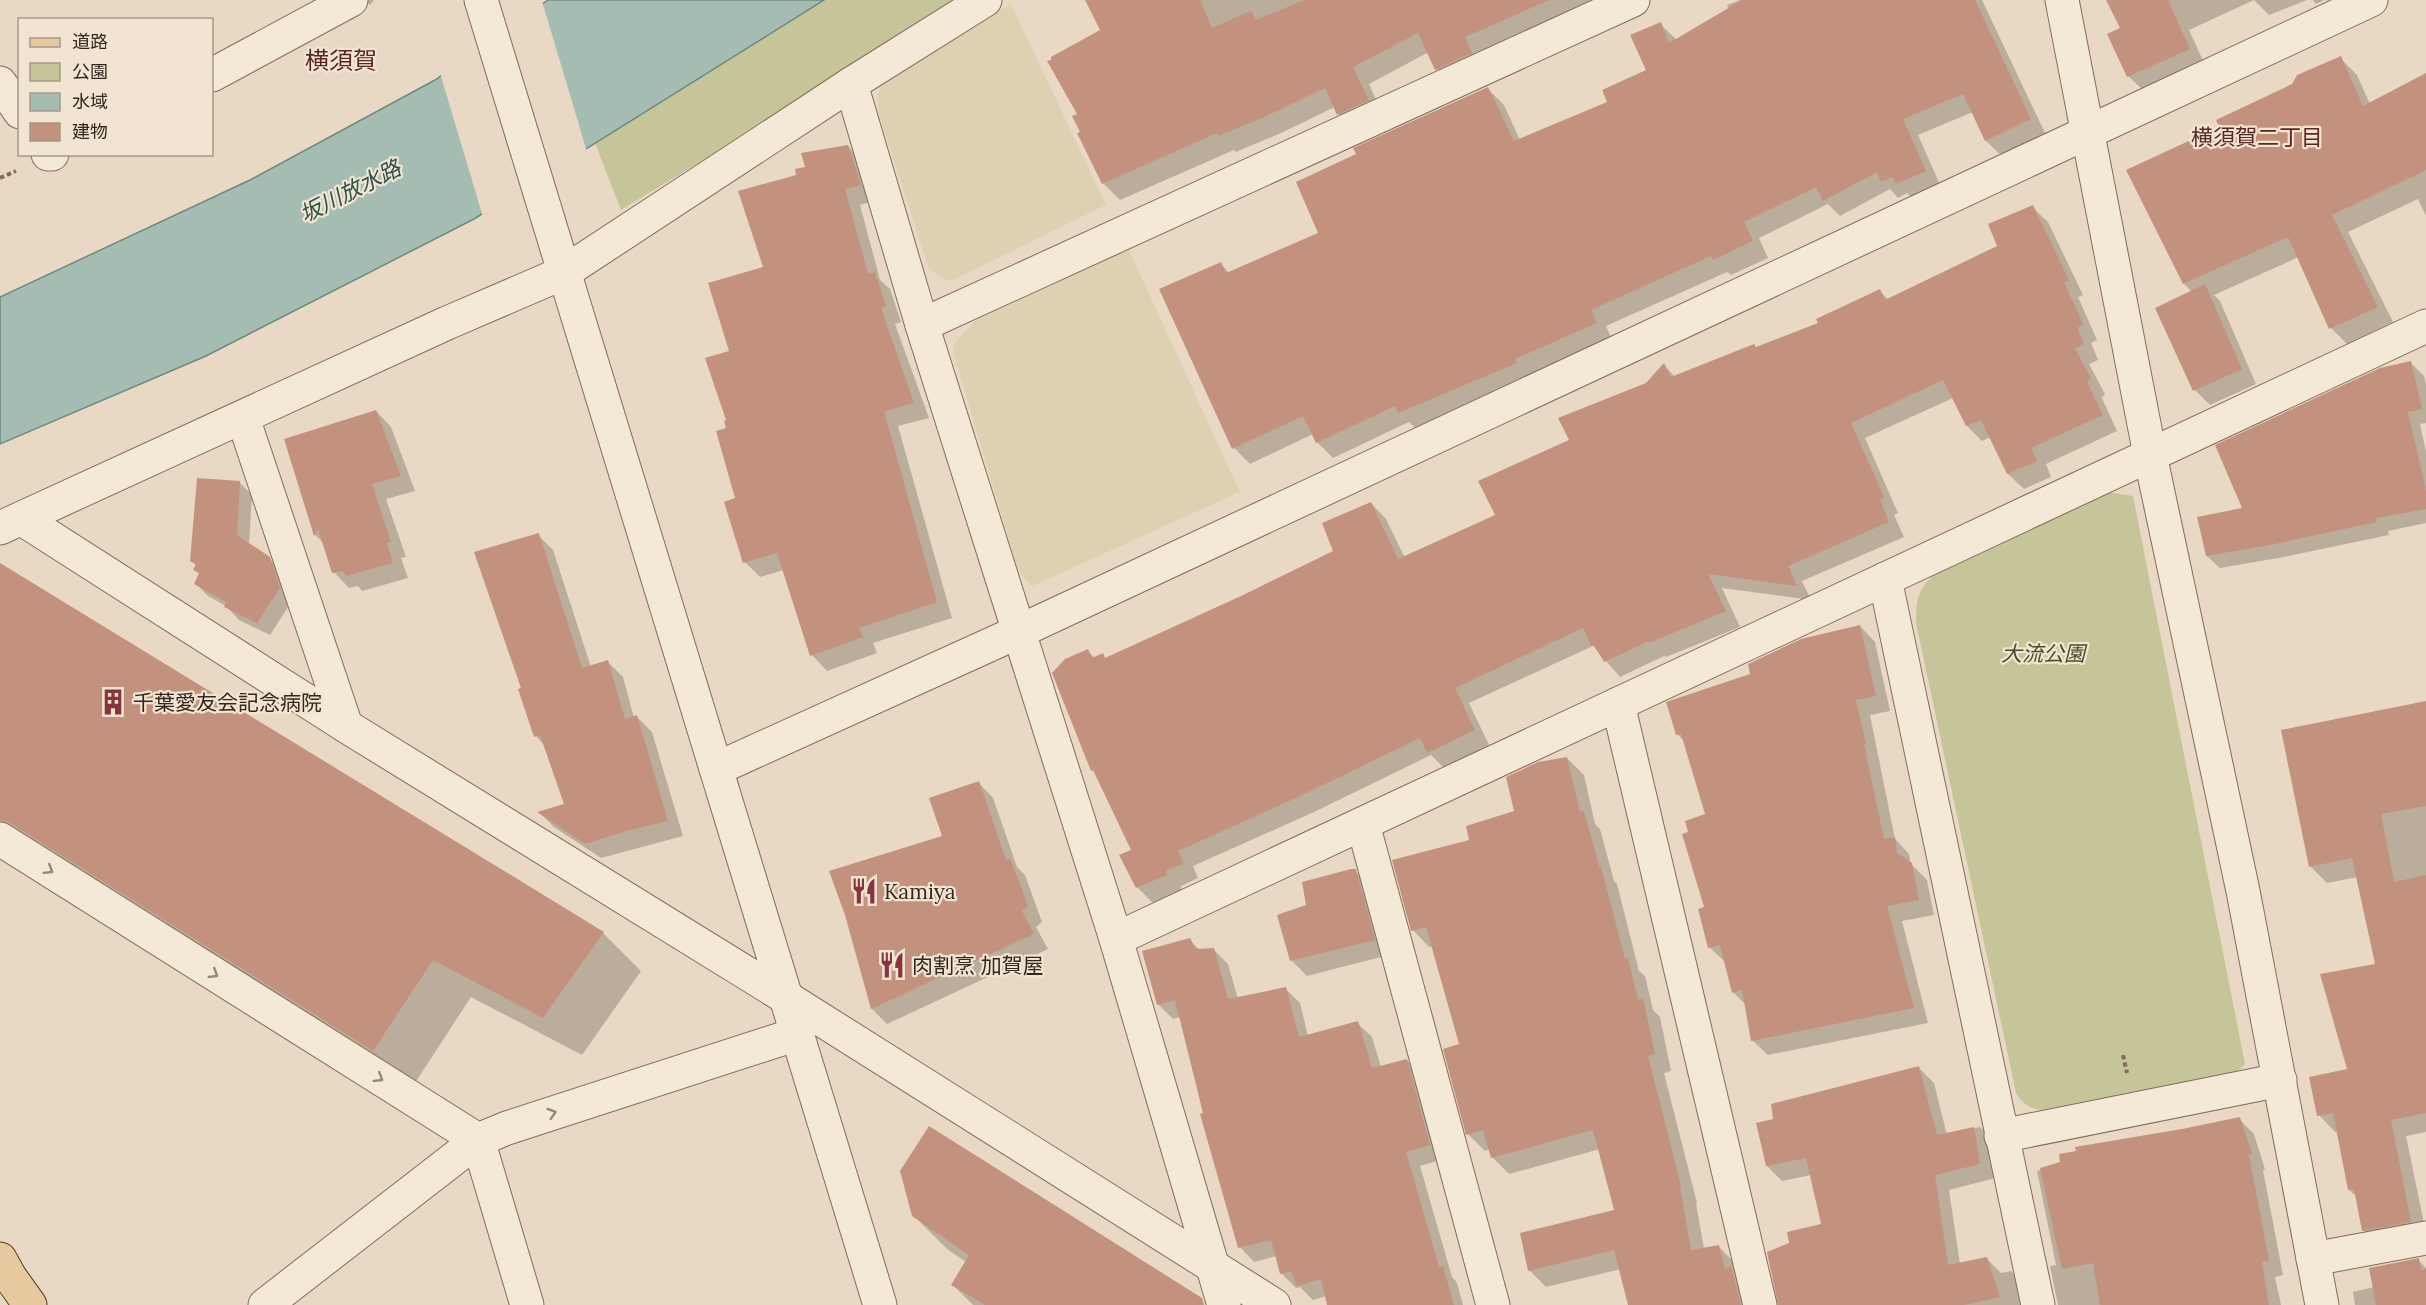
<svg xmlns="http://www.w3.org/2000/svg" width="2426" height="1305" font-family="Lora,'Noto Sans JP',serif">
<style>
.farmland{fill:#ddd1b2}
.green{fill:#c5c599}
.water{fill:#a5bcb3;stroke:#6d897f;stroke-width:1.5}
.pier{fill:#e9d9c4}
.shadow{fill:#0003}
.building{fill:#c3927e}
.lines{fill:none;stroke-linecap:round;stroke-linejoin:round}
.minor-casing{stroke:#816c5c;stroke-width:35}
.major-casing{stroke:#4f3b30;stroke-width:35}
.path{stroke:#816c5c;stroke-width:4;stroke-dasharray:4.5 3;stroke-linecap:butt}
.minor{stroke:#f4e8d6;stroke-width:33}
.major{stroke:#e8c99f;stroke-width:33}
.oneway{stroke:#94877a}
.labels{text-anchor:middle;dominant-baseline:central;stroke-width:4.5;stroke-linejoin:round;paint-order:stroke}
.park-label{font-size:21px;font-style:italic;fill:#484d27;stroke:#f1e5d2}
.poi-label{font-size:21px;fill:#33261f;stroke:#f1e5d2;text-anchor:start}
.neighbourhood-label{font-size:22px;fill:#5a2823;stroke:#f1e5d2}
.water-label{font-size:22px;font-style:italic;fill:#2f514b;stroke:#f1e5d2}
.quarter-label{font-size:24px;fill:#5a2823;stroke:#f1e5d2}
</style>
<rect width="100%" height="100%" fill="#e9d9c4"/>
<!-- farmland -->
<g class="farmland">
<polygon points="1011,4 1106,205 951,281 943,279 929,269 878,112 878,93 882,84"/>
<polygon points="1128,248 1240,492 1032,586 1022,576 1017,567 953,352 954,344 975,321"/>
</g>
<!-- green -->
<g class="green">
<polygon points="824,0 967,0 621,210 595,143"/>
<path d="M2106 492 2133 496 2245 1064 2236 1073 2047 1111C2033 1110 2024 1106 2016 1093L1916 623C1916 597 1918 589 1938 571Z"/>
</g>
<!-- water -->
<polygon class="water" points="548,0 824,0 474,219 206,356 0,444 0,297 250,180 435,80"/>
<!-- pier -->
<polygon class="pier" points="542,1 587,152 483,217 440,73"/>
<!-- shadow -->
<g class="shadow">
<polygon points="365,0 374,0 370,5"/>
<polygon points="1087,0 1591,0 1526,30 1527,33 1453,86 1436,69 1429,52 1369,84 1384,117 1355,130 1339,114 1335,107 1281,133 1236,152 1234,150 1120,200 1103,183 1082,133 1079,115 1102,31"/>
<polygon points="1740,0 1982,0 2046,135 2002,156 1986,141 1973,112 1918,135 1941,187 1913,199 1907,193 1898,198 1890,189 1840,216 1828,204 1759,238 1768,258 1731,275 1727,272 1606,326 1612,339 1532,379 1415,428 1409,422 1333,458 1317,442 1313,434 1250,464 1234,448 1221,264 1229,273 1320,233 1358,155 1488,89 1504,105 1520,140 1609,103 1648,71 1660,24 1677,40 1729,10 1727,5"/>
<polygon points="2109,0 2307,0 2269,15 2254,0 2189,30 2205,65 2144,91 2128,76 2122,28"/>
<polygon points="2313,0 2324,0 2316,4"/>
<polygon points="2340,58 2357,75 2370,104 2426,74 2426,216 2418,199 2348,232 2393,322 2347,344 2330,327 2299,257 2214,295 2220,301 2256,384 2210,405 2195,390 2192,292 2184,284 2221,128"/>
<polygon points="848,146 864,162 876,200 860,205 880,280 890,289 901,322 895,324 929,418 898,426 952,618 873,643 877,653 827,671 812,655 784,570 760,577 745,562 728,421 731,352 765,268 798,176 806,168"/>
<polygon points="2032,207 2048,222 2083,295 2078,297 2097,340 2091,343 2098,360 2089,364 2105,394 2102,398 2117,431 2046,464 2051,477 2024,489 2008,474 1991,437 1982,441 1967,426 1953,398 1865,438 1898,513 1894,515 1904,537 1802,581 1811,600 1722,588 1740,627 1666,657 1664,656 1620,677 1593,646 1469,703 1489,745 1444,768 1431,755 1314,812 1193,866 1198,878 1181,886 1181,890 1153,903 1138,888 1121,856 1133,851 1097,774 1092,770 1087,651 1095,658 1103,655 1106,659 1242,598 1335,552 1371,503 1386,519 1405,558 1497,516 1571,441 1647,385 1664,365 1675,377 1757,349 1820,323 1879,291 1889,300 1999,247"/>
<polygon points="2411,363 2424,376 2426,385 2426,423 2420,424 2426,452 2426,523 2388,531 2389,535 2284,557 2220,568 2207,556 2244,509"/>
<polygon points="376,411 391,427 415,491 386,499 406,557 401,558 408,578 362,591 358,586 349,588 334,572 325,544 315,535 285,440"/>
<polygon points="239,482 252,495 249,545 269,558 282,572 292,601 270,635 239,620 226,606 208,596 195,583 200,574 195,570 197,566 191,561"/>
<polygon points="538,535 553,550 591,667 608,662 623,677 634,718 637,717 652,732 683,836 601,858 554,827 540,813 566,805 545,746 536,736 523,689"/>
<polygon points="0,578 603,933 641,971 582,1055 471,997 411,1089 0,840"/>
<polygon points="1860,626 1875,642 1890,711 1870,715 1895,839 1909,854 1911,864 1927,880 1934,915 1902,921 1928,1023 1768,1055 1752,1040 1746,1005 1733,992 1725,962 1709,947 1706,909 1690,833 1707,815 1685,742 1677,734 1752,675"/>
<polygon points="2426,702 2426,1132 2406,1136 2426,1233 2380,1247 2363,1230 2357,1197 2349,1190 2338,1132 2335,1132 2319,1115 2349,1070 2377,965 2358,877 2327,883 2311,867 2283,731"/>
<polygon points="1567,758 1584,775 1595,824 1600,829 1614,881 1617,884 1639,971 1645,976 1653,1010 1660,1017 1671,1071 1664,1073 1697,1203 1696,1203 1704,1249 1718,1246 1735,1263 1753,1305 1629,1305 1621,1269 1546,1287 1529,1270 1615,1212 1600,1149 1509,1174 1492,1157 1490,1149 1485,1151 1468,1134 1461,1045 1433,946 1429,947 1413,930 1471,841 1516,812"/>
<polygon points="978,782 993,798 1017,867 1025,875 1042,922 1036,927 1048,949 887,1024 872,1009 856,950 944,837"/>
<polygon points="1355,871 1371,886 1389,955 1307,976 1292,961 1308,906"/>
<polygon points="1189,940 1200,950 1213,949 1228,964 1238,999 1285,988 1300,1003 1308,1036 1357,1023 1372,1037 1381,1067 1407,1060 1421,1075 1444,1159 1420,1166 1452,1277 1457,1283 1463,1305 1328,1305 1326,1296 1313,1300 1300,1287 1296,1288 1281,1273 1277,1256 1254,1262 1240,1247 1180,1017 1173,1019 1158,1004"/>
<polygon points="1919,1068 1934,1083 1947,1135 1980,1127 1995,1141 2003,1176 1949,1190 1960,1264 1986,1258 2001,1273 2011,1271 2026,1286 2030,1305 1807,1305 1791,1244 1823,1225 1811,1175 1782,1181 1767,1166 1775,1120"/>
<polygon points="2239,1119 2254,1134 2265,1169 2263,1170 2283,1275 2275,1277 2281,1305 2058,1305 2050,1266 2056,1265 2037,1171 2183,1131"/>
<polygon points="913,1215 1203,1305 973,1305 953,1285 966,1262 947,1249"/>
<polygon points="2418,1260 2426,1268 2426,1305 2355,1305 2353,1292 2374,1287"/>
</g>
<!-- building -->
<g class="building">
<polygon points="1085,0 1200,0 1212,28 1251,11 1256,20 1304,0 1549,0 1465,37 1472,53 1435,70 1418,33 1353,67 1369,100 1337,115 1325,88 1264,117 1218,136 1217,133 1102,184 1077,133 1080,132 1072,116 1077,114 1047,61 1051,60 1051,57 1100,30"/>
<polygon points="1742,0 1975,0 2031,119 1985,141 1963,94 1903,119 1926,171 1896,184 1892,177 1881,182 1877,172 1823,201 1816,187 1744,222 1753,241 1713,260 1711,256 1591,310 1597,323 1515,359 1517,363 1398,413 1395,406 1316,443 1303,416 1232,449 1159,289 1221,262 1226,273 1318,233 1296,182 1356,154 1353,148 1488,87 1514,141 1607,102 1602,90 1646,70 1630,35 1661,22 1669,43"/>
<polygon points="2106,0 2168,0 2190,49 2127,77 2107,34 2120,28"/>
<polygon points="2341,56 2363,106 2426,73 2426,170 2332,215 2378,307 2329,329 2288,237 2183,284 2126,170 2219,127 2216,120 2292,84 2297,75"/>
<polygon points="848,145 861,185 845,189 868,274 875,272 886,306 881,308 914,403 884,411 937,602 859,628 863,637 810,656 777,553 743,563 724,502 735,498 716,431 726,428 724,421 726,420 705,358 729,351 708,283 763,267 738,191 796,175 795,169 805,167 801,153"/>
<polygon points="2033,205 2069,280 2064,282 2083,324 2077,328 2084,344 2075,349 2091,378 2087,382 2103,415 2031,448 2037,461 2007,474 1981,420 1966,426 1943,380 1851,423 1884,497 1880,500 1889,522 1788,566 1797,586 1708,574 1726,611 1649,643 1649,641 1604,662 1594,645 1591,646 1583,628 1455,688 1475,730 1427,753 1420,738 1298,797 1178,851 1184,863 1166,871 1167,875 1136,888 1119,855 1131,850 1093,770 1091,771 1052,673 1065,659 1088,649 1092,658 1103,653 1105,658 1241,596 1333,551 1322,523 1371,502 1398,559 1495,515 1478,481 1569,440 1558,418 1646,383 1664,363 1671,377 1754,344 1756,347 1818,323 1816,319 1880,289 1885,300 1997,246 1988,224"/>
<polygon points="2205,284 2242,369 2193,391 2155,308"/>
<polygon points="2411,361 2422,409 2408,412 2426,490 2426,509 2376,518 2377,522 2270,545 2206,556 2197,517 2242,508 2215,445 2380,368"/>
<polygon points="376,410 401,476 372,484 391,542 387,543 393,563 346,576 343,571 332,573 318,529 314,536 284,439"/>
<polygon points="197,478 240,481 237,535 270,557 280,588 257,623 224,607 226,602 194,584 199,573 193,570 196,564 190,561"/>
<polygon points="539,533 582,668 608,660 625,719 637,715 668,821 626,831 585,844 537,812 564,804 540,735 534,737 518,689 521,688 474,552"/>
<polygon points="0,563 604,932 543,1018 433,960 373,1051 10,823 0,820"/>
<polygon points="1860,625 1876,696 1856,700 1866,744 1864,744 1884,839 1895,837 1897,853 1912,863 1919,900 1887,906 1914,1008 1751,1041 1742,990 1732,993 1720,945 1708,948 1698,909 1704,907 1682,834 1688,832 1685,821 1705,814 1681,734 1676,735 1666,702 1750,674 1748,664 1801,639"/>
<polygon points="2426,701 2426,806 2381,814 2394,882 2426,875 2426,1113 2391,1120 2411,1222 2362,1231 2354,1189 2348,1190 2333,1113 2317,1116 2309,1077 2347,1069 2320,974 2375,964 2352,858 2309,867 2281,730"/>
<polygon points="1567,757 1580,812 1584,811 1599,866 1601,866 1625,959 1628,958 1638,1000 1643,998 1655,1054 1648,1056 1681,1186 1680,1186 1691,1250 1719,1245 1725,1269 1731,1266 1741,1305 1628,1305 1614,1250 1528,1271 1520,1233 1614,1210 1593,1130 1491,1158 1483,1130 1466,1135 1443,1049 1459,1044 1426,927 1411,931 1392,860 1469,840 1466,826 1514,811 1506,777 1538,762"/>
<polygon points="979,781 1006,860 1010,858 1028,906 1022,911 1034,934 871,1009 845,915 829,871 942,836 929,798"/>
<polygon points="1351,869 1356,869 1375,940 1290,961 1277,915 1306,905 1302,882"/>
<polygon points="1190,938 1196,949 1214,948 1228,999 1286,987 1299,1037 1358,1021 1372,1068 1407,1059 1430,1145 1406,1152 1439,1267 1443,1266 1454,1305 1327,1305 1321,1279 1297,1286 1291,1271 1280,1274 1271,1240 1238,1248 1200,1114 1203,1113 1175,1000 1157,1005 1142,951"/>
<polygon points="1919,1066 1937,1135 1974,1127 1980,1164 1935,1175 1948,1265 1987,1257 2000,1297 1964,1305 1778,1305 1767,1252 1789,1243 1787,1232 1821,1224 1806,1158 1766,1166 1756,1123 1773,1119 1771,1104"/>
<polygon points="2240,1117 2252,1154 2249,1155 2269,1261 2262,1262 2269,1305 2100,1305 2093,1263 2062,1269 2040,1168 2060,1162 2059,1154 2076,1151 2075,1147 2182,1129"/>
<polygon points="929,1126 1202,1298 1204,1305 985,1305 951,1285 969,1255 912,1216 900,1171"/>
<polygon points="2419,1258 2421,1270 2426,1269 2426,1305 2376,1305 2369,1268"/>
</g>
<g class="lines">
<!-- minor casing -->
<g class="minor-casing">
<g id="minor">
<polyline points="481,0 880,1305"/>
<polyline points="2062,0 2150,455 2243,891 2322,1305"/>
<polyline points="212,75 351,0"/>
<polyline points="0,83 20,112"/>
<polyline points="851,84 922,325 1116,939 1224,1305"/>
<polyline points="48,154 52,154"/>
<polyline points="922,325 1633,0"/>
<polyline points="243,418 346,726"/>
<polyline points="22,519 346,726 787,998 1274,1305"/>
<polyline points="0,528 447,323 563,273 851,84 985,0"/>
<polyline points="1885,579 2038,1305"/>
<polyline points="1618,704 1760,1305"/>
<polyline points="716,769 1018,632 2371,0"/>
<polyline points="1363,824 1493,1305"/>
<polyline points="0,839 478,1140 507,1128 797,1034"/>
<polyline points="1116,939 2426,326"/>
<polyline points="2001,1136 2280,1080"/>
<polyline points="2313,1259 2426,1238"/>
<polyline points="265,1305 478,1140 527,1305"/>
</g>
</g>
<!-- major casing -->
<g class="major-casing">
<polyline id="major" points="0,1259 10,1277 30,1305"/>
</g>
<!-- path -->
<g class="path">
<polyline points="0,178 16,171"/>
<polyline points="2123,1055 2127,1073"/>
</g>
<!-- minor -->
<use href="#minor" class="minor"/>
<!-- major -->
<use href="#major" class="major"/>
</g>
<!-- one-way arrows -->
<defs><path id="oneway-chevron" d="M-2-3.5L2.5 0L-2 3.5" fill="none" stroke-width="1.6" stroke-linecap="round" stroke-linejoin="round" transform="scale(1.5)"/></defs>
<g class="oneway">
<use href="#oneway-chevron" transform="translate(49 870) rotate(32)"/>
<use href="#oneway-chevron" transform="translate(214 974) rotate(32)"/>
<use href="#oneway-chevron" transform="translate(379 1078) rotate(32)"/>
<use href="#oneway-chevron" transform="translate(552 1113) rotate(-18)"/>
</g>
<!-- icons -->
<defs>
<g id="building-bare" transform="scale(2.07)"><path d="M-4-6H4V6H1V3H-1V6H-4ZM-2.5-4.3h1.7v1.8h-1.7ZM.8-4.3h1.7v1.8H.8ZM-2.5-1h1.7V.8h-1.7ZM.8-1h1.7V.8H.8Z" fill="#89333d" stroke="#f1e5d2" stroke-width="2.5" paint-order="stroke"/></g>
<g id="restaurant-bare" transform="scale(2.07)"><path d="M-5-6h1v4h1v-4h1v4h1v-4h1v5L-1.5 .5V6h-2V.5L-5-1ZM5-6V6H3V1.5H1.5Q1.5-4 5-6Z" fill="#89333d" stroke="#f1e5d2" stroke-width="2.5" paint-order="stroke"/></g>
</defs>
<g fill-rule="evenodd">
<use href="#building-bare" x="113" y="702"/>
<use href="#restaurant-bare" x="864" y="891"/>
<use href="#restaurant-bare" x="892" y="965"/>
</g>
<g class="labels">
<!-- park labels -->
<g class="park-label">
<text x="2043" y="653">大流公園</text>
</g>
<!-- poi labels -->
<g class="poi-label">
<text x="133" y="702">千葉愛友会記念病院</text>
<text x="884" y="891">Kamiya</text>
<text x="912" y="965">肉割烹 加賀屋</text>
</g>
<!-- neighbourhood labels -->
<g class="neighbourhood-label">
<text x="2257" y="137">横須賀二丁目</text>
</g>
<!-- water labels -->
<g class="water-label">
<text transform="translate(350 191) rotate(-27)">坂川放水路</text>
</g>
<!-- quarter labels -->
<g class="quarter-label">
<text x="341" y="60">横須賀</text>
</g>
</g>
<!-- legend -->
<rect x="18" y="18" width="195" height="138" fill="#f1e5d2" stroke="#a5998a" stroke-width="1.5"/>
<rect x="30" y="38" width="30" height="9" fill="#e8c99f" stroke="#a5998a" stroke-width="1.5"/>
<text x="72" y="48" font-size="18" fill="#33261f">道路</text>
<rect x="30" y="63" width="30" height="18" fill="#c5c599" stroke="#a5998a" stroke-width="1.5"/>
<text x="72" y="78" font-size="18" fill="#33261f">公園</text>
<rect x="30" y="93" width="30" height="18" fill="#a5bcb3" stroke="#a5998a" stroke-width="1.5"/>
<text x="72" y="108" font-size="18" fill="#33261f">水域</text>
<rect x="30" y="123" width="30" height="18" fill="#c3927e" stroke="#a5998a" stroke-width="1.5"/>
<text x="72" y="138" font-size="18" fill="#33261f">建物</text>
</svg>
